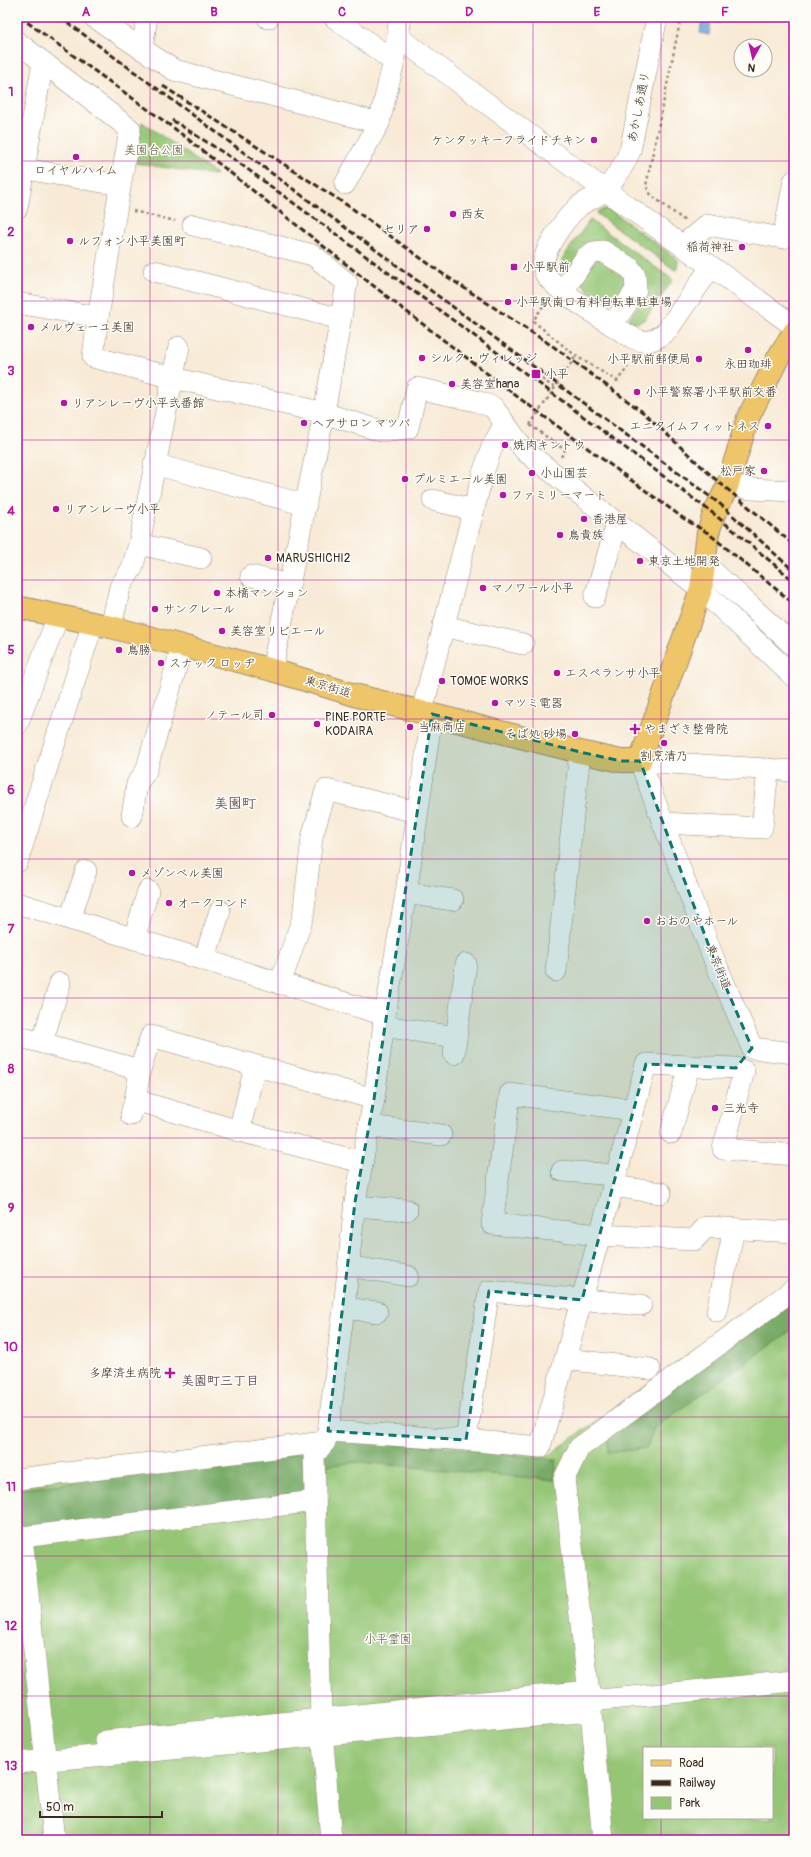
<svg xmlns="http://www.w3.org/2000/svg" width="811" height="1857" font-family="Pangolin,'Klee One',sans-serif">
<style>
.green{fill:#95c676;stroke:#68784a;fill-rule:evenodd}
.forest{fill:#78ab67;stroke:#5a6a42}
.water{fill:#6ca5dc;stroke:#54687d}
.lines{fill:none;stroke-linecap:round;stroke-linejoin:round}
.minor-casing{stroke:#9a8a7a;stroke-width:22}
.major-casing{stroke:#9a8a7a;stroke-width:24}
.path{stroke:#9a8a7a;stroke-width:2.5;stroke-dasharray:3 3;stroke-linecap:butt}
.minor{stroke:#fff;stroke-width:21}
.major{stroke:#eec569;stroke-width:22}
.rail{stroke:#3b2a1e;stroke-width:3;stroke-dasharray:6 3;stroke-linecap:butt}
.path-bridge{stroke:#9a8a7a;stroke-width:2.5;stroke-dasharray:3 3;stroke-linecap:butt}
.marked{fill:#0f766e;fill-opacity:0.2;stroke:#0f766e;stroke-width:3;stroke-dasharray:8 5;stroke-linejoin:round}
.grid{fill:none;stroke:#b5179e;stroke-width:1;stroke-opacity:0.55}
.poi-dot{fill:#b5179e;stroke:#fdfcf7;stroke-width:1.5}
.labels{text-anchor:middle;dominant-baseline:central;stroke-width:3;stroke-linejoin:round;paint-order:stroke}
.street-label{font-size:12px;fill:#3b2a1e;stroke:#fdfcf7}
.poi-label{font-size:12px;fill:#3b2a1e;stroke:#fdfcf7;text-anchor:start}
.park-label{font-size:12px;fill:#565938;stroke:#fdfcf7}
.neighbourhood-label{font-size:13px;font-weight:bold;fill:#64555d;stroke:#fdfcf7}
.quarter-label{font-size:14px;font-weight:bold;fill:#64555d;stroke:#fdfcf7}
.neatline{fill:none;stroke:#b5179e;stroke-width:1.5}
.grid-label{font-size:13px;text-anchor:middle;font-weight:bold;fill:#b5179e}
</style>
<rect width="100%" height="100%" fill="#fdfcf7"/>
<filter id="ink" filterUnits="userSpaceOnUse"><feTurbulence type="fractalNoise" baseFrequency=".025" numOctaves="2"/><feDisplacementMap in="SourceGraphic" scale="8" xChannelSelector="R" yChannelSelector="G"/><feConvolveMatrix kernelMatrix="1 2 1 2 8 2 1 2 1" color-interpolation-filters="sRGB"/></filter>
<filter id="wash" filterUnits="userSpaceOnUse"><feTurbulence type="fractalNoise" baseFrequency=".012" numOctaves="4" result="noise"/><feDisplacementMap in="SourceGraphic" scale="16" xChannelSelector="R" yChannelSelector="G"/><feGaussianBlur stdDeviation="0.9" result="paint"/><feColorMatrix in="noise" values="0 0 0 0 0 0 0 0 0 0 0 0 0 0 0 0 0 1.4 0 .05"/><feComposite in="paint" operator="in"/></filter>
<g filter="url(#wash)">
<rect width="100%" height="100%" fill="#f8ead6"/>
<!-- green -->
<g class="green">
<polygon points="142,122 216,174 214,175 135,163"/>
<polygon points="605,209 610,210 676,258 678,260 677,269 675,270 597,214 598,211"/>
<polygon points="590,220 673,280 644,320 636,323 629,321 629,318 644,297 608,247 566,274 561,267 562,259"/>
<path d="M597 258 625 278C623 309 593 302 581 281Z"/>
<path d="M794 1279V1840H17V1486L335 1431 549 1455ZM644 1748H772V1818H644Z"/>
</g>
<!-- forest -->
<g class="forest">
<polygon points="794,1302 794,1328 654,1428 647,1448 608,1453 607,1435"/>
<polygon points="339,1435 557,1460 554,1480 358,1462 323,1466 323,1455"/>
<polygon points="306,1452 309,1495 17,1532 17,1490"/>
</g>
<!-- water -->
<polygon class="water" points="702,17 721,17 720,23 711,22 709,35 700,33"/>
</g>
<g filter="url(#ink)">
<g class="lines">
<!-- minor casing -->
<g class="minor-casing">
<g id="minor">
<polyline points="94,17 142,49"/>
<polyline points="147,17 142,49 174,70 379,123"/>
<polyline points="334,17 393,61"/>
<path d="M657 17 630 151C624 165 617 177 606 189 598 197 586 200 578 207 565 219 537 255 545 273 552 288 600 317 615 327 636 340 644 349 666 332L711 267"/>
<polyline points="268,18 268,17"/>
<polyline points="397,36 563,160 794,326"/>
<polyline points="17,42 130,129 98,317 93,357 174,378 324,413 381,431 408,428 417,388 476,401 493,407 525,451 701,589 794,677"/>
<polyline points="25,169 120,185"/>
<polyline points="345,184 379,123 393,65 400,17"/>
<polyline points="17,208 43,62"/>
<polyline points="193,225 313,255 347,283 324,413 272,670"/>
<polyline points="682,246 707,225 783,238 794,181"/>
<polyline points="154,271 341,319"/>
<polyline points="563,291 586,257 594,252 603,251 630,268 635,275 636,290 612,325"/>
<polyline points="17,303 98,317"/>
<polyline points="154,464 306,505"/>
<polyline points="728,484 750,489 794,491"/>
<polyline points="433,500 474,510"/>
<polyline points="139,544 201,558"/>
<polyline points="705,564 794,646"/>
<polyline points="251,576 289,585"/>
<polyline points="595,597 617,524"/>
<polyline points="443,626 523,644"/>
<polyline points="111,627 120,587 132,568 139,544 179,347"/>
<polyline points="422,711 483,473 492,447 504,425"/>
<polyline points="17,725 58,616"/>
<polyline points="794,771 640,761 713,957 752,1048 794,1053"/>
<polyline points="132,816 137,784 146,771 182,647"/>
<polyline points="663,823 762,828 768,769"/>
<polyline points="17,862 93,623"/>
<polyline points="406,893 453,900"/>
<polyline points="17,903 385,1015"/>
<polyline points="70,919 86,871"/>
<polyline points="134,939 148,891"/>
<polyline points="204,960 220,911"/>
<polyline points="556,971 580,752"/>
<polyline points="280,984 303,917 312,837 326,790 417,812"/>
<polyline points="383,1026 456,1037"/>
<polyline points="17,1036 140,1070"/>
<polyline points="42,1043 60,983"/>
<polyline points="454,1054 466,964"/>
<polyline points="135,1100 239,1131 255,1067"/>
<polyline points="634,1110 510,1094 492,1224 600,1235 694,1240 706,1227 794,1232"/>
<polyline points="131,1115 135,1100 140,1070 151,1036 374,1099"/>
<polyline points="369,1126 441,1135"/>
<polyline points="239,1131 362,1162"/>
<polyline points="671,1133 689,1066"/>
<polyline points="562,1171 616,1175"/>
<polyline points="613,1186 661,1193"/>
<polyline points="354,1206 407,1210"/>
<polyline points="348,1266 408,1276"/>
<polyline points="344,1308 377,1312"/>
<polyline points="717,1311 734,1229"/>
<polyline points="565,1359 650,1369"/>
<polyline points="328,1431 466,1440 540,1447 600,1235 646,1064 736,1068 744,1071 723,1149 794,1155"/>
<polyline points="466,1440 489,1291 641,1305"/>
<polyline points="17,1479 325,1442"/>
<polyline points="17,1537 22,1537 54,1840"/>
<polyline points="22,1537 315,1501"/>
<polyline points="590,1701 794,1681"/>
<polyline points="106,1741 589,1691"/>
<polyline points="17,1763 591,1711"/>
<polyline points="331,1840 321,1719 314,1455 325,1442 328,1431 344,1308 355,1202 374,1099 385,1015 406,893 432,714"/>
<polyline points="603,1840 590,1701 564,1479 579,1448 794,1289"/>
</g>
</g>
<!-- major casing -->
<g class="major-casing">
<polyline id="major" points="17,607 111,627 272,670 358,696 580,752 621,761 640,761 701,589 708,533 714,514 727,487 748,418 779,356 794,332"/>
</g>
<!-- path -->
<g class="path">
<polyline points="681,17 646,186 651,195 685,221"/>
<polyline points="133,211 175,221"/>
<polyline points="543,306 533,321 576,356 617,381 628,367"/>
<polyline points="542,379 555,388"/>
<polyline points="530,425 565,450 561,457"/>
</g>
<!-- minor -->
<use href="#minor" class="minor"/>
<!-- major -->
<use href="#major" class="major"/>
<!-- rail -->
<g class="rail">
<polyline points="20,17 175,129 394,302 519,398 683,518 708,533 794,604"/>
<polyline points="60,17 720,504 794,571"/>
<polyline points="163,86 353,209 440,272 554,347 644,413 714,478 794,545"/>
<polyline points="172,120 235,160 533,379 714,514 794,581"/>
</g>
<!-- path-bridge -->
<polyline class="path-bridge" points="530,425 576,356"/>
</g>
</g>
<!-- marked area -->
<path class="marked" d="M432 714 580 752 621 761H640L713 957 752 1048 736 1068 646 1064 582 1300 489 1291 466 1440 328 1431 355 1202 374 1099Z"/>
<!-- grid -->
<path class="grid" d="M150 17V1840M278 17V1840M406 17V1840M533 17V1840M661 17V1748M17 161H794M17 301H794M17 440H794M17 580H794M17 719H794M17 859H794M17 998H794M17 1138H794M17 1277H794M17 1417H794M17 1556H794M17 1696H794M661 1818V1840"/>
<!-- markers -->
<g class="poi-dot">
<circle cx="594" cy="140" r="4"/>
<circle cx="76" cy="157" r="4"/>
<circle cx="453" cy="214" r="4"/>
<circle cx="427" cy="229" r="4"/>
<circle cx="70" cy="241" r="4"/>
<circle cx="742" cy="247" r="4"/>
<rect x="510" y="263" width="8" height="8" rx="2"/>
<circle cx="508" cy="302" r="4"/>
<circle cx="31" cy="327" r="4"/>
<circle cx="748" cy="350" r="4"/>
<circle cx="422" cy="358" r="4"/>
<circle cx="699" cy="359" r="4"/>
<rect x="531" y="369" width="10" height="10" rx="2"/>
<circle cx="452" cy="384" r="4"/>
<circle cx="637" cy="392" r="4"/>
<circle cx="64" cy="403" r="4"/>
<circle cx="304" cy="423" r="4"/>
<circle cx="768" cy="426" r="4"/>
<circle cx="505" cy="445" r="4"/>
<circle cx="764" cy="471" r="4"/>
<circle cx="532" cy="473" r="4"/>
<circle cx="405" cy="479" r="4"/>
<circle cx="503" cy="495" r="4"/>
<circle cx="56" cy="509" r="4"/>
<circle cx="584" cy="519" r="4"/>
<circle cx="560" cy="535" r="4"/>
<circle cx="268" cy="558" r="4"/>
<circle cx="640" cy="561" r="4"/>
<circle cx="483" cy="588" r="4"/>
<circle cx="217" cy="593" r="4"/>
<circle cx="155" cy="609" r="4"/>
<circle cx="222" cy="631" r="4"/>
<circle cx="119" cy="650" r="4"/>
<circle cx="161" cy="663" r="4"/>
<circle cx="557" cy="673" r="4"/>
<circle cx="442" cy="681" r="4"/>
<circle cx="495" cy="703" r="4"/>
<circle cx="272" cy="715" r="4"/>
<circle cx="317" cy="724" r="4"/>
<circle cx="410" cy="727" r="4"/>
<path d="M633 723h4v4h4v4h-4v4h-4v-4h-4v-4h4z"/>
<circle cx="575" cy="734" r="4"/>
<circle cx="664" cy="743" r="4"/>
<circle cx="132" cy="873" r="4"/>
<circle cx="169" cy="903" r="4"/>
<circle cx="647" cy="921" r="4"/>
<circle cx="715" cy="1108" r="4"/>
<path d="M168 1367h4v4h4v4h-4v4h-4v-4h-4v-4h4z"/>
</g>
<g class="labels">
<!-- street labels -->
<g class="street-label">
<text transform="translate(639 107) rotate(-79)">あかしあ通り</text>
<text transform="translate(328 687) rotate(17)">東京街道</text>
<text transform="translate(718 967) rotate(68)">東京街道</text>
</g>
<!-- poi labels -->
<g class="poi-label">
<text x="586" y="140" text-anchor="end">ケンタッキーフライドチキン</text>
<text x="76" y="170" text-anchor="middle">ロイヤルハイム</text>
<text x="461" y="214">西友</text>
<text x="419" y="229" text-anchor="end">セリア</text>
<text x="78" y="241">ルフォン小平美園町</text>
<text x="734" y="247" text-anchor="end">稲荷神社</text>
<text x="522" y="267">小平駅前</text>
<text x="516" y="302">小平駅南口有料自転車駐車場</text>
<text x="39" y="327">メルヴェーユ美園</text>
<text x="430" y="358">シルク・ヴィレッジ</text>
<text x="691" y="359" text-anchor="end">小平駅前郵便局</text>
<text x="748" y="364" text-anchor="middle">永田珈琲</text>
<text x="545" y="374">小平</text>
<text x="460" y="384">美容室hana</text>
<text x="645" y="392">小平警察署小平駅前交番</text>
<text x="72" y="403">リアンレーヴ小平弐番館</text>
<text x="312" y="423">ヘアサロン マツバ</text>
<text x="760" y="426" text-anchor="end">エニタイムフィットネス</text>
<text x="513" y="445">焼肉キントウ</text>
<text x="756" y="471" text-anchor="end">松戸家</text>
<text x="540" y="473">小山園芸</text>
<text x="413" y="479">プルミエール美園</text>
<text x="511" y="495">ファミリーマート</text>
<text x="64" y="509">リアンレーヴ小平</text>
<text x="592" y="519">香港屋</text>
<text x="568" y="535">鳥貴族</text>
<text x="276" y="558">MARUSHICHI2</text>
<text x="648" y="561">東京土地開発</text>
<text x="491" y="588">マノワール小平</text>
<text x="225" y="593">本橋マンション</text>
<text x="163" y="609">サンクレール</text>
<text x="230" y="631">美容室リビエール</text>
<text x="127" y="650">鳥勝</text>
<text x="169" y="663">スナック ロッヂ</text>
<text x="565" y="673">エスペランサ小平</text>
<text x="450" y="681">TOMOE WORKS</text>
<text x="503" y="703">マツミ電器</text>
<text x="264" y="715" text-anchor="end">ノテール司</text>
<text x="325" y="717">PINE PORTE<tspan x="325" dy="14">KODAIRA</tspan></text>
<text x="418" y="727">当麻商店</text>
<text x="644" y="729">やまざき整骨院</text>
<text x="567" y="734" text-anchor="end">そば処 砂場</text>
<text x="664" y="756" text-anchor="middle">割烹清乃</text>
<text x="140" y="873">メゾンベル美園</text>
<text x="177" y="903">オークコンド</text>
<text x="655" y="921">おおのやホール</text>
<text x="723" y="1108">三光寺</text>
<text x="161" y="1373" text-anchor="end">多摩済生病院</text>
</g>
<!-- park labels -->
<g class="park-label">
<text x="154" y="150">美園台公園</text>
<text x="388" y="1639">小平霊園</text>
</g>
<!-- neighbourhood labels -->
<g class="neighbourhood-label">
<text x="220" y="1381">美園町三丁目</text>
</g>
<!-- quarter labels -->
<g class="quarter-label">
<text x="235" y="803">美園町</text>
</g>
</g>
<!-- margin -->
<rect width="811" height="1857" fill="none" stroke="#fdfcf7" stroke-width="44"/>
<!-- legend -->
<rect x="643" y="1747" width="130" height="72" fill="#fdfcf7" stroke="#afa8a0"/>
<rect x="651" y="1760" width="20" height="6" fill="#eec569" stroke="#afa8a0"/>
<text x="679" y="1767" font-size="12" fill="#3b2a1e">Road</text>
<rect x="651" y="1780" width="20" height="6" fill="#3b2a1e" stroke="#afa8a0"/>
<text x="679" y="1787" font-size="12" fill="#3b2a1e">Railway</text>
<rect x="651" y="1797" width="20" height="12" fill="#95c676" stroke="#afa8a0"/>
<text x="679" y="1807" font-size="12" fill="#3b2a1e">Park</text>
<!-- north arrow -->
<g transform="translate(753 58) rotate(188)"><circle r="19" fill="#fdfcf7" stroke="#afa8a0"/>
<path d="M0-3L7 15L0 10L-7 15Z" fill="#b5179e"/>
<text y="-6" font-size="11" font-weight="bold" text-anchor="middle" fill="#3b2a1e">N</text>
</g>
<!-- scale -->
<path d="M40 1811v6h122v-6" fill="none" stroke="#3b2a1e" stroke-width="2"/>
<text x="46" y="1811" font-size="12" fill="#3b2a1e" stroke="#fdfcf7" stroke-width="3" paint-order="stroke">50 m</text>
<rect x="22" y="22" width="767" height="1813" class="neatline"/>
<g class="grid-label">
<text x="86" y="16">A</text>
<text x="214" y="16">B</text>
<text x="342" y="16">C</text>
<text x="469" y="16">D</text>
<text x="597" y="16">E</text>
<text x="725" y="16">F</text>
<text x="11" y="96">1</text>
<text x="11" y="236">2</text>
<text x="11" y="375">3</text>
<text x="11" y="515">4</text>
<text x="11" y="654">5</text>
<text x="11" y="794">6</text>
<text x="11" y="933">7</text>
<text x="11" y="1073">8</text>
<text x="11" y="1212">9</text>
<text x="11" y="1351">10</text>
<text x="11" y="1491">11</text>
<text x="11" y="1630">12</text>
<text x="11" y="1770">13</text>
</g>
</svg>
